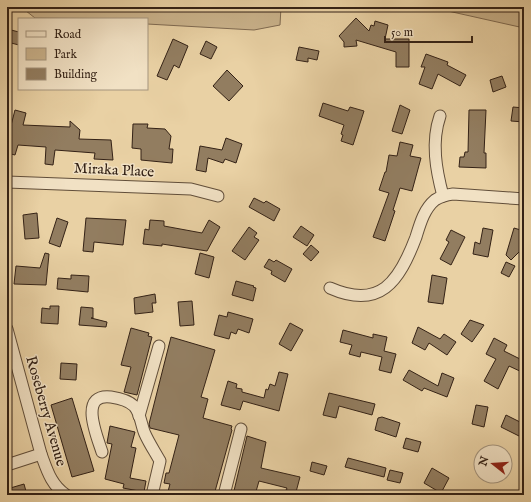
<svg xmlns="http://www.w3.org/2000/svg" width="531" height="502" font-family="'IM FELL English',serif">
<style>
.green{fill:#cab38c;stroke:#7f6a51}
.building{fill:#927d60;stroke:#342216}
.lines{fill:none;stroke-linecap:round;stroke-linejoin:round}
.minor-casing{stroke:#614e3a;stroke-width:13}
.minor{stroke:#f1e1c4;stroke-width:11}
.labels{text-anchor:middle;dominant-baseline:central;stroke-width:3;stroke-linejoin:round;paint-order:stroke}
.street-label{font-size:15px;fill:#342216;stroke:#f1e1c4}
</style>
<rect width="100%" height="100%" fill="#e9d1a4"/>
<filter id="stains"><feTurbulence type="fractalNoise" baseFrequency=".005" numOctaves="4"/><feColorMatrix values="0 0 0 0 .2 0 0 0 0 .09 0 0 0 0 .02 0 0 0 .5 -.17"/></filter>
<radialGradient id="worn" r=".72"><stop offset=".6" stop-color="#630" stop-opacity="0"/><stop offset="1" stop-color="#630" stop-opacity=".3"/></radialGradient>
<!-- green -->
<g class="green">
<polygon points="21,7 281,7 280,25 254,30 147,24 147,19 35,18"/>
<polygon points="430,7 524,7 524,28"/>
</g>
<!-- building -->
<g class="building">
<polygon points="356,18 369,31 371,25 374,26 375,21 388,25 385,39 409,39 409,67 396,67 396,52 356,40 357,46 344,47 344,42 339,36"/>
<polygon points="7,29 19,32 19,45 7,42"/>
<polygon points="173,39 188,46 179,68 174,65 167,80 157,76"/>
<polygon points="206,41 217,47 211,59 200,54"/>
<polygon points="299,47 319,51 317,60 308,58 308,62 296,60"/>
<polygon points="426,54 448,62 447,65 466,75 460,86 438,74 432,89 419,84 425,67 421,67"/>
<polygon points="227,70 243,86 229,101 213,86"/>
<polygon points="502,76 506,87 493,92 490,80"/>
<polygon points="323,103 348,111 350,107 364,111 353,145 341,141 343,135 341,134 344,125 319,116"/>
<polygon points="400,105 410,110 402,134 392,131"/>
<polygon points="513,107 524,108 524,122 511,121"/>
<polygon points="15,110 26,113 23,125 70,127 70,121 80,130 79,139 111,140 113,160 94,159 95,153 55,150 53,165 45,164 46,147 18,145 15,155 7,153 7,141"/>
<polygon points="469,110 486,110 484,153 486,153 486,168 459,167 460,157 464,157 465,152 468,152"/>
<polygon points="133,124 148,124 147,128 165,129 171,136 169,149 173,149 172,163 141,160 141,149 132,148"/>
<polygon points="226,138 242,144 236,163 225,159 223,163 208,158 206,172 196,170 200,146 222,150"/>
<polygon points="400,142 413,145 410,156 421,158 412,191 400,188 393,210 395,211 385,241 373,237 389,193 379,190 385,172 386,172 389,155 397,156"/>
<polygon points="254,198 264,203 266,201 280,209 274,221 249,207"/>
<polygon points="37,213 39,238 25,239 23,215"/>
<polygon points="57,218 68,222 60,247 49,243"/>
<polygon points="86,218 126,220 123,245 94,242 93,252 83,251"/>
<polygon points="150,220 164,221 164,226 202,233 209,220 220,227 207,251 162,244 162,246 143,244 145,229 149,230"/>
<polygon points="301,226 314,235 307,246 293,237"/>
<polygon points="249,227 257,233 254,237 259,240 245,260 232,251"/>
<polygon points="483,228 493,230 488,257 473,254 475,242 480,244"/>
<polygon points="514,228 524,231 524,241 521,250 511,260 506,255"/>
<polygon points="451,230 465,237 451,265 440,259 449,242 446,240"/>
<polygon points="311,245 319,252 311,261 303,254"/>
<polygon points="45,253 49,254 46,285 14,284 16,266 40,268"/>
<polygon points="200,253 214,257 209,278 195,274"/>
<polygon points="269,259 274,262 276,260 292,269 285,282 271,274 272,271 264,267"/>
<polygon points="506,262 515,266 509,277 501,273"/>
<polygon points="71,275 89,276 88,292 57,289 58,278 71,279"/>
<polygon points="432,275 447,278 443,304 428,302"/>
<polygon points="236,281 254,286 253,287 256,288 253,301 232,295"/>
<polygon points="155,294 156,303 152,303 153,312 135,314 134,298"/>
<polygon points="192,301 194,325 180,326 178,302"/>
<polygon points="50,306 59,306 58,324 41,323 42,308 50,309"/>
<polygon points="81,307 93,308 93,318 91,318 107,322 106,327 79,325"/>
<polygon points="228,312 253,319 249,333 238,329 236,334 231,332 229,339 214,335 219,315 227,317"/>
<polygon points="470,320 484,325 472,342 461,334"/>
<polygon points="290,323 303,330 291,351 279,344"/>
<polygon points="418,327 440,339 444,334 456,342 447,355 429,343 425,350 412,343"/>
<polygon points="131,328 149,333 148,336 152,337 137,395 124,392 131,367 121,365"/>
<polygon points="343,330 373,338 373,334 387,337 384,351 396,354 391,373 379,370 382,357 361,352 360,357 349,354 352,345 340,342"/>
<polygon points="171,337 215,350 201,397 208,399 203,418 232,426 231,429 232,430 214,495 167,495 170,484 164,483 166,473 169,473 179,435 150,428 149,424"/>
<polygon points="494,338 507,345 504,351 524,361 524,373 509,366 498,389 484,381 496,359 486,354"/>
<polygon points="61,363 77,364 76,380 60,379"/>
<polygon points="409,370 438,386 442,373 454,378 447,397 424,388 422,391 403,380"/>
<polygon points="279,372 288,374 279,411 243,401 240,410 221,405 228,381 237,384 236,388 242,389 242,392 264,398 266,389 268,390 270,384 275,386"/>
<polygon points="329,393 375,404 372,415 339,406 336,418 323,415"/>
<polygon points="72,398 94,471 72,477 51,405"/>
<polygon points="476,405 488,407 484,427 472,424"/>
<polygon points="506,415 524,424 524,432 521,437 501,427"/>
<polygon points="382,417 400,423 396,437 375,430 378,418"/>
<polygon points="110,426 135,432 131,447 136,448 130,478 146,481 144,492 123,488 124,484 105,479 112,444 107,443"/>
<polygon points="247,436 266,442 261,468 300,477 296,492 286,490 287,488 259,481 255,495 233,495"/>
<polygon points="406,438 421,442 418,452 403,448"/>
<polygon points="348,458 386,468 384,477 345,467"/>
<polygon points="312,462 327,466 324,475 310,471"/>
<polygon points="432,468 449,478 441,493 424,483"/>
<polygon points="390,470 403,473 400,483 387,480"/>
<polygon points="24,484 27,495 7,495 7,489"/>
</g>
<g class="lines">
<!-- minor casing -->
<g class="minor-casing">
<g id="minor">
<path d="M440 116C431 142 436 170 443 196"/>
<polyline points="7,182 191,189 218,196"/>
<path d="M330 288C380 310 399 282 416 237 420 224 424 209 435 200 441 196 446 195 453 194L524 199"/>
<path d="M7 329 41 454C47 470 51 485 66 495"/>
<polyline points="139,416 159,346"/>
<path d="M102 452C97 436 78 393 111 397 118 398 129 401 134 406 141 414 141 425 145 434 149 443 155 452 160 461L152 495"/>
<polyline points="7,465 41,454"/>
<polyline points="224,495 241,429"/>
</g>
</g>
<!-- minor -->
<use href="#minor" class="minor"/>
</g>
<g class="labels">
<!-- street labels -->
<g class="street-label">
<text transform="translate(114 170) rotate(3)">Miraka Place</text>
<text transform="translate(46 411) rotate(74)">Roseberry Avenue</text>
</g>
</g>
<!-- margin -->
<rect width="531" height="502" fill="none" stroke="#e9d1a4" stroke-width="24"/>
<rect x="8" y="8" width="515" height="486" fill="none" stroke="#342216" stroke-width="2"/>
<rect x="12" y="12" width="507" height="478" fill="none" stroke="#342216"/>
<!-- legend -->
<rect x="18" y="18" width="130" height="72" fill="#f1e1c4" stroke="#a5957e"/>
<rect x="26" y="31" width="20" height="6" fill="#f1e1c4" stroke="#a5957e"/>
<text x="54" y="38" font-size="12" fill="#342216">Road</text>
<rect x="26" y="48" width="20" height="12" fill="#cab38c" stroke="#a5957e"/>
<text x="54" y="58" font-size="12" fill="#342216">Park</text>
<rect x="26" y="68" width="20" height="12" fill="#927d60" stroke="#a5957e"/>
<text x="54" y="78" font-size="12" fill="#342216">Building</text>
<!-- north arrow -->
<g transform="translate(493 464) rotate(287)"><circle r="19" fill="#f1e1c4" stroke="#a5957e"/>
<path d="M0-3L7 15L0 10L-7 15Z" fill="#8f2418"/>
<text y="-6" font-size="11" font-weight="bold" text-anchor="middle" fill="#342216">N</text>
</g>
<!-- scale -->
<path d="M385 36v6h87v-6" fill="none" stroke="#342216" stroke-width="2"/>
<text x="391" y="36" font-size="12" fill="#342216" stroke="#f1e1c4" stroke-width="3" paint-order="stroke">50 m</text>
<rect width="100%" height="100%" filter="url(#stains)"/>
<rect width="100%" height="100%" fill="url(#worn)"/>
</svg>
